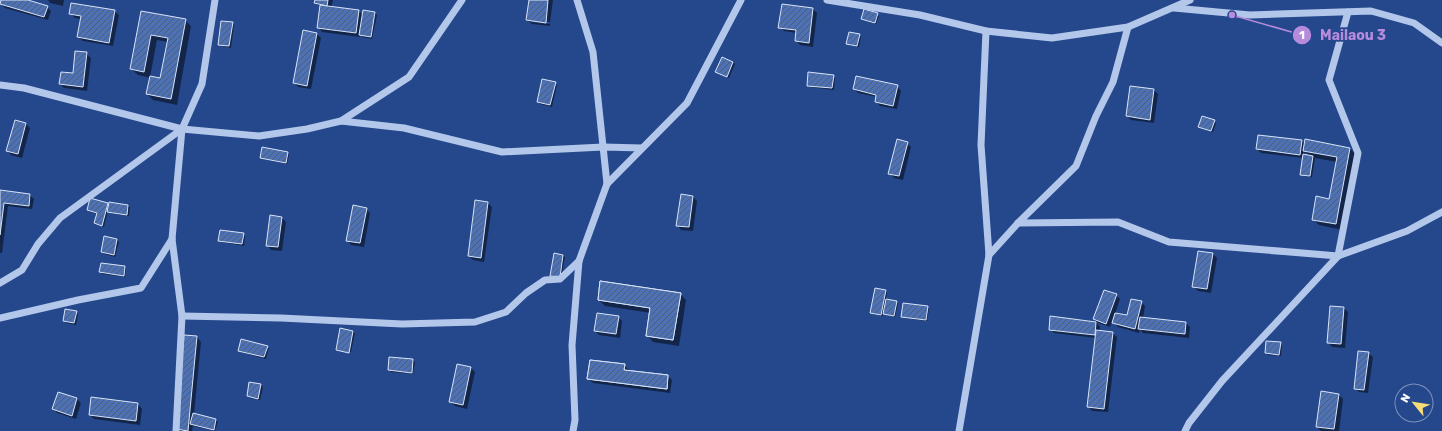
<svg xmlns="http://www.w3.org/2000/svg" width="1442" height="431" font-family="Rubik,sans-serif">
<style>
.shadow{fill:#0007;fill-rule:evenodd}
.building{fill:url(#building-hatch);stroke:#d8e4f8}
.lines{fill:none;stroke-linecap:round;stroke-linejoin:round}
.minor{stroke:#b3c7eb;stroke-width:7}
.leader{fill:none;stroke:#b68bdc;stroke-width:1.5}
.callout-dot{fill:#b68bdc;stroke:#25488c;stroke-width:1.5}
.mark-label{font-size:12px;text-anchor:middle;font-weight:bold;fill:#fff}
.callout-label{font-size:14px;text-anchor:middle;font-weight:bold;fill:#b68bdc;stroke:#25488c;stroke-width:3.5;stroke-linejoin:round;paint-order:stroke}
</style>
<defs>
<pattern id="building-hatch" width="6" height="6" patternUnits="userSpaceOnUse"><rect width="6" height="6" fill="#4d71b3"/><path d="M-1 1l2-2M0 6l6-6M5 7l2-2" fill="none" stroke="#4c5d7a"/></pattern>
</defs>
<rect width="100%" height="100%" fill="#25488c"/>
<!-- shadow -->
<g class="shadow">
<polygon points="2,0 24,0 47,7 51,11 48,20 5,8 1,4"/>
<polygon points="48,0 64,0 63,6 50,3"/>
<polygon points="316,0 333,0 331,8 359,11 363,16 375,13 377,15 372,39 362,37 360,35 360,37 322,32 318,27 321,7 315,3"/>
<polygon points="530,0 553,0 550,22 531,20 531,22 550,24 550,26 532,24 527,20"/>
<polygon points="813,9 817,13 813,47 800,45 796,41 797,33 784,31 780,27"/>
<polygon points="114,11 119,15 113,46 83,41 78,37 81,19 75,18 70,13"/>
<path d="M141 12 185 20 191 26 177 105 153 100 147 94 151 78 138 75 131 69ZM157 40 168 42 161 79 150 77Z"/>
<polygon points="877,14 879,16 876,24 864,20 862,19"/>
<polygon points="232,23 234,25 231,48 221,46 219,44"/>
<polygon points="317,34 321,38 311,89 298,87 294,82"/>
<polygon points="859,35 861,37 859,47 849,45 847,43"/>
<polygon points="86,53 91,58 87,91 64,88 60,84 74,74"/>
<polygon points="733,62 735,64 729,78 717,72"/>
<polygon points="833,76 835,78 834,90 810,87 808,85"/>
<polygon points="555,83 557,85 552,107 540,104 538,102"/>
<polygon points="897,86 901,91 897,109 880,106 876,101 877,97 858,93 854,89"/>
<polygon points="1154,90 1158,94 1154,123 1131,120 1127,116"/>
<polygon points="16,121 26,124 30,128 22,158 11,155 7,151"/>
<polygon points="1214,121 1216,123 1213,132 1201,128 1199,126"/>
<path d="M1302 141 1305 144 1350 148 1356 155 1342 230 1319 225 1313 219 1330 200 1337 162 1315 158 1312 177 1303 176 1301 174 1303 158 1261 153 1257 149ZM1305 152 1309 156H1305Z"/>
<polygon points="907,143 911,147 903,180 894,178 890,173"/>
<polygon points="287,153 289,155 287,164 263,159 261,157"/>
<polygon points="0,191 30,195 34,199 32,209 8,206 2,253 0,253"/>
<polygon points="693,197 697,201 693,231 681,230 677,225"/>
<polygon points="91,200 108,204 109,206 110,203 128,206 130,207 129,216 110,213 108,211 104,227 98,225 96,223 98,214 90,212 88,210"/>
<polygon points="488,203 492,207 484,262 473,260 469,256"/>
<polygon points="366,209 370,213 364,247 351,245 347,240"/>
<polygon points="270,217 282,218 286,222 282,251 271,250 267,245"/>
<polygon points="243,234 245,236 244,246 221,242 219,240"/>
<polygon points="117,240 119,242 115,257 104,254 102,252"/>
<polygon points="1213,254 1217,258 1211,293 1198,291 1193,286"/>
<polygon points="563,256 565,257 561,279 553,278"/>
<polygon points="124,267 126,269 125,277 102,274 101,272"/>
<polygon points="601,282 680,294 686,300 679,346 653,342 647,335 651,313 605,306 599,300"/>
<polygon points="885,291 887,292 886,300 897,302 898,304 895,317 886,315 884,313 883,316 873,314 871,312"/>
<polygon points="1116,295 1120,299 1115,314 1127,317 1141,302 1145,306 1143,318 1186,323 1190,327 1189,338 1143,333 1140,329 1139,333 1118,327 1114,323 1115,318 1113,318 1110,327 1098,323 1094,319"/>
<polygon points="927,307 929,309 927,321 904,318 902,317"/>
<polygon points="1331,307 1344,308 1348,312 1345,348 1332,347 1328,342"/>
<polygon points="76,312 78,314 76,325 66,323 64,321"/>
<polygon points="618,317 622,321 620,338 599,335 595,331"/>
<polygon points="1096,322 1100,327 1099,332 1112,333 1117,337 1108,412 1092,411 1088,406 1096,338 1054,333 1050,329"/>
<polygon points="353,332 355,333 351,352 338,350 338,351 337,350"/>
<polygon points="197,337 201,342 194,414 216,420 218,422 215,431 193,426 192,431 179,431"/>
<polygon points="1280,343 1282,345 1281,356 1268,355 1266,353"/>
<polygon points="267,347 269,348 266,359 241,352 239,350"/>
<polygon points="1368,353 1373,357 1368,393 1359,392 1355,388"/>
<polygon points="413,360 415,362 413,374 391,372 389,370"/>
<polygon points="624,365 628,369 628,371 668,376 672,380 670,393 593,383 589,379"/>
<polygon points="471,368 475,372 467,409 455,406 450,402"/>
<polygon points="250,383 261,385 263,387 260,400 250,398 248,396"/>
<polygon points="1322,392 1339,395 1343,399 1339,431 1321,431 1317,427"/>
<polygon points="92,398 138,404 142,409 140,425 94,419 90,415"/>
<polygon points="77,399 81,403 76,419 57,413 53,409"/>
</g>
<!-- building -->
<g class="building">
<polygon points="1,0 28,0 48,6 44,17 0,4"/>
<polygon points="315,0 328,0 327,6 314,3"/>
<polygon points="529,0 548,0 546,23 526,20"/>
<polygon points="71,3 115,10 109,43 77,37 81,16 69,14"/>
<polygon points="782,4 813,8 809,43 795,41 796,30 778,28"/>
<polygon points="320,5 359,10 356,33 317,28"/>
<polygon points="864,9 878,13 875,23 861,19"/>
<polygon points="363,10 375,12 371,37 359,35"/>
<polygon points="141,11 186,19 171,99 146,94 150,76 160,78 168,38 151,35 144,72 130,69"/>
<polygon points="221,21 233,22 229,46 218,45"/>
<polygon points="303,30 317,33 307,86 293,83"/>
<polygon points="849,32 860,34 857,46 846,44"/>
<polygon points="75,51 87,52 83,87 59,84 61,72 73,73"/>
<polygon points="722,57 733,62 727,77 715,72"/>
<polygon points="808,72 834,75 832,88 807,86"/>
<polygon points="856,76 898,85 893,106 875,102 876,95 853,89"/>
<polygon points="542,79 556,82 550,105 537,102"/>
<polygon points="1130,86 1154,89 1150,120 1126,116"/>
<polygon points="1202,116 1215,120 1211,131 1198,127"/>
<polygon points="15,120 26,123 18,154 6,151"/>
<polygon points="1258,135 1302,140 1300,155 1256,149"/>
<polygon points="897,139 908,142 899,176 888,174"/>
<polygon points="1305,139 1350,148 1336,224 1312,220 1316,196 1329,199 1337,157 1303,151"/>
<polygon points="262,147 288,152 286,163 260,158"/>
<polygon points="1303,154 1313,156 1310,176 1300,175"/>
<polygon points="0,190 30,194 29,206 4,203 0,235"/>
<polygon points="681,194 693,196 689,227 676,226"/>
<polygon points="90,198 108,203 102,226 94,223 97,213 87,210"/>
<polygon points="475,200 488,202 481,258 468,256"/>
<polygon points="109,202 128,205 127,215 107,212"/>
<polygon points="353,205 367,208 360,243 346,241"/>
<polygon points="270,215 282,217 278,247 266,246"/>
<polygon points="220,230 244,233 242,244 218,241"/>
<polygon points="104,236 117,239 114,255 101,252"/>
<polygon points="1198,251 1213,253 1207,289 1192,287"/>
<polygon points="554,253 563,255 560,277 550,276"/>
<polygon points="101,263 125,266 124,276 99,272"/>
<polygon points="600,281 681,293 673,340 646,336 650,308 598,300"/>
<polygon points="600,281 681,293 673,340 646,336 650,308 598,300"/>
<polygon points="875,288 886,290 881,315 870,313"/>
<polygon points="1104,290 1117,294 1106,324 1093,319"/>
<polygon points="886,299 897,301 894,316 883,314"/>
<polygon points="1131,299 1142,301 1135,329 1112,323 1115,313 1127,315"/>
<polygon points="903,303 928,306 926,320 901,317"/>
<polygon points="1330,306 1344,307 1341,344 1327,343"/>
<polygon points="65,309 77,311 74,323 63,321"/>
<polygon points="597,313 619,316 616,334 594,331"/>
<polygon points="1050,316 1096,322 1095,335 1049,330"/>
<polygon points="1140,317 1186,322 1185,334 1138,329"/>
<polygon points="340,328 353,331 349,353 336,350"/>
<polygon points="1096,330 1113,332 1104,409 1087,407"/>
<polygon points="184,335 197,336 188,431 176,429"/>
<polygon points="241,339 268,346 264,357 238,351"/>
<polygon points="1266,341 1281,342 1279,355 1265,353"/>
<polygon points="1358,351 1369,352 1364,390 1354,389"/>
<polygon points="389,357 413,359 412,373 388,370"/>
<polygon points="590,360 625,364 624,370 668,375 667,389 587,379"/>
<polygon points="590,360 625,364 624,370 668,375 667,389 587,379"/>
<polygon points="457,364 471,367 463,405 449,402"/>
<polygon points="249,382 261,384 258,399 247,396"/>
<polygon points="1321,391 1339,394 1334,429 1316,427"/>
<polygon points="58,392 77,398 72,416 52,409"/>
<polygon points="91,397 138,403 136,421 89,415"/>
<polygon points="193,413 216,419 214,430 190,424"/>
</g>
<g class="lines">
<!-- minor -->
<g class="minor">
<polyline points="577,0 593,52 607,184"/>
<polyline points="827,0 920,15 986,31 1052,38 1128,27 1190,0"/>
<polyline points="1174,8 1250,15 1371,11 1414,23 1442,43"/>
<polyline points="0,85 24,88 182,129 259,136 307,129 341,121 409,77 462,0"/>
<polyline points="341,121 404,128 502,152 603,147 642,148"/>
<polyline points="1018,223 1118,222 1169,242 1338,256 1358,153 1329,80 1348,12"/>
<polyline points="989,255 1018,223 1076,166 1096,116 1113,82 1128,27"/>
<polyline points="0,283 22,270 38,244 60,218 182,129"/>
<polyline points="182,316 281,318 402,324 475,322 506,312 526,293 545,280 560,279 579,261"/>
<polyline points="0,318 78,300 141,288 172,239"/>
<polyline points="176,431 182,316 172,239 182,129 202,84 215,0"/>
<polyline points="573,431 575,420 572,345 579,261 607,184 687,103 741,0"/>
<polyline points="959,431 989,255 981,145 986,31"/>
<polyline points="1185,431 1189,423 1222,381 1338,256 1407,231 1442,212"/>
</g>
</g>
<!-- callouts -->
<path class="leader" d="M1232 15L1302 35"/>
<g class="callout-dot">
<circle cx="1232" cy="15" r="4"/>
<circle cx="1302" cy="35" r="10"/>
</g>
<g class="mark-label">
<text x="1302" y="39">1</text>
</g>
<g class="callout-label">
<text x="1353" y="40">Mailaou 3</text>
</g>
<!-- north arrow -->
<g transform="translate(1414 403) rotate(300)"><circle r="19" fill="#25488c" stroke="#7c91ba"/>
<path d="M0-3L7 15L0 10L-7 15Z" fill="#f5dc77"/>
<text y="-6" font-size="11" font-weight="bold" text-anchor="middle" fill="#ffffff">N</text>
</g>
</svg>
